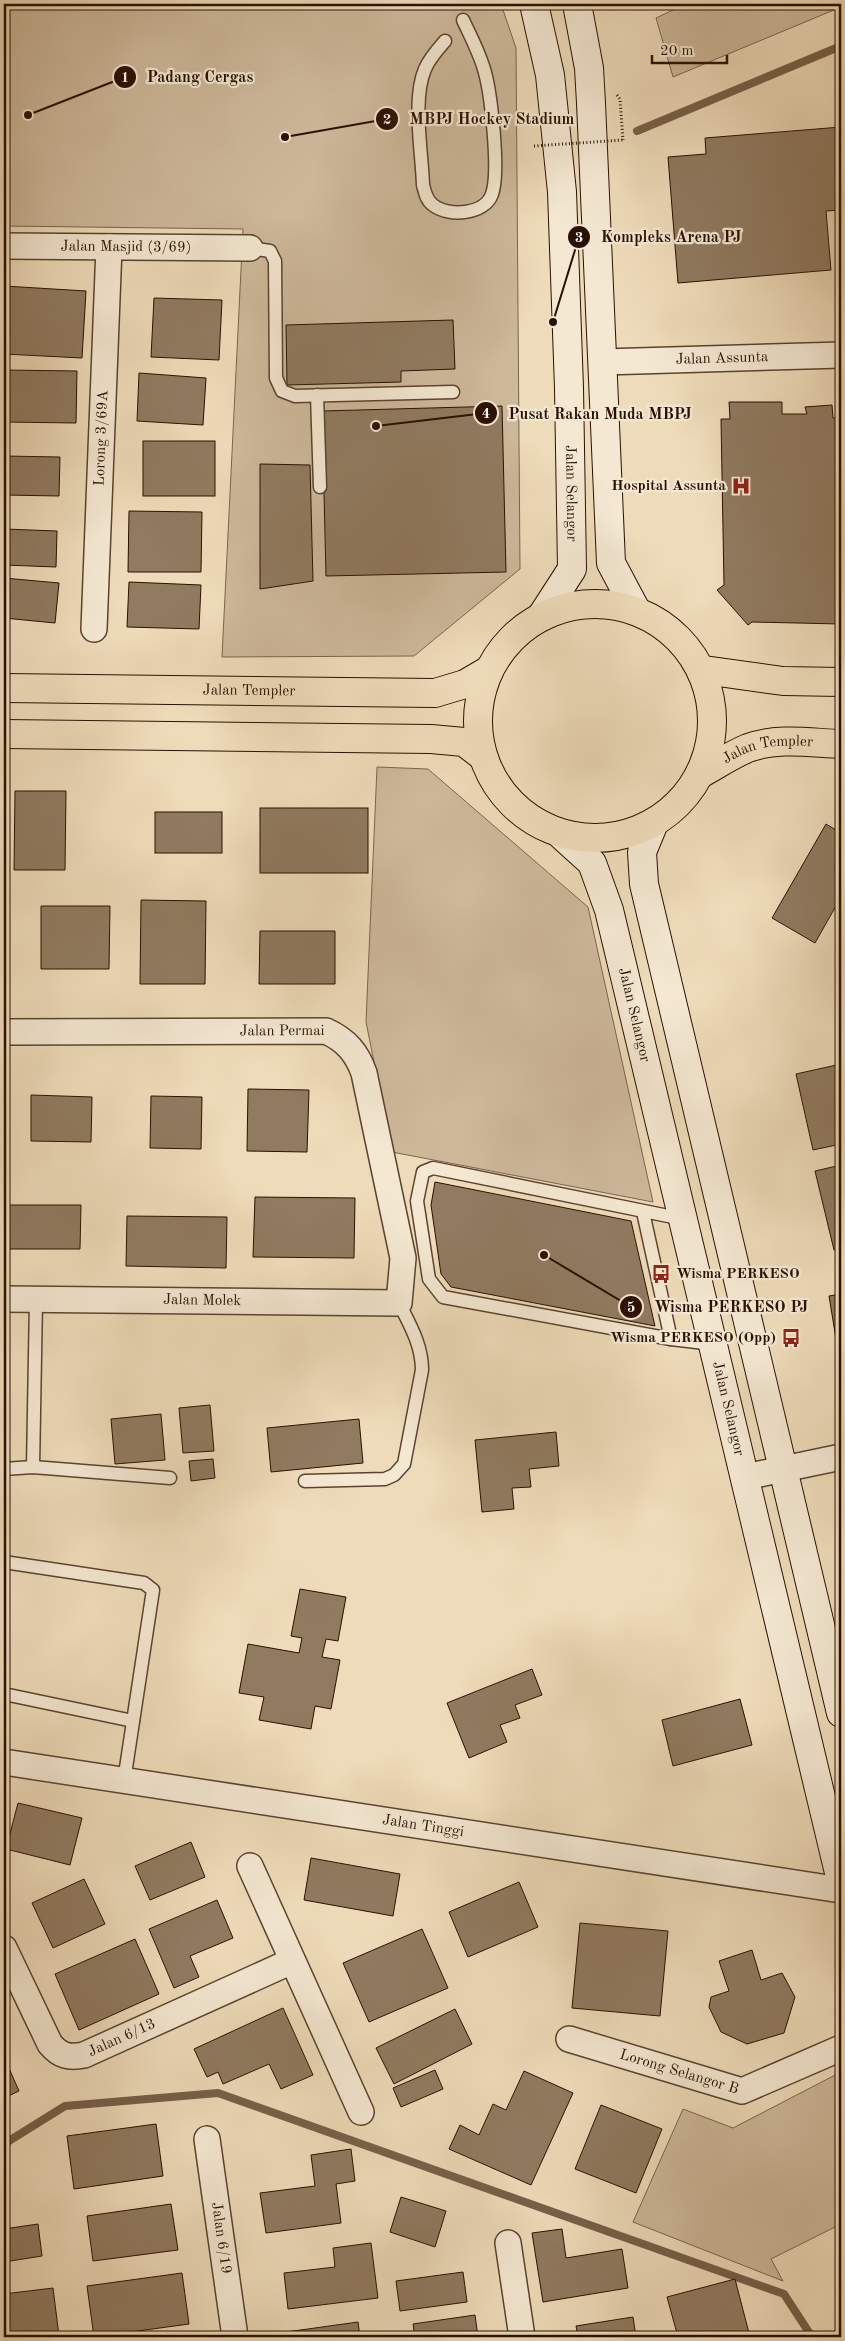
<svg xmlns="http://www.w3.org/2000/svg" width="845" height="2341" font-family="'Old Standard TT',serif">
<style>
.green{fill:#cdb89a;stroke:#7c644d}
.lines{fill:none;stroke-linecap:round;stroke-linejoin:round}
.stream{stroke:#776049;stroke-width:8}
.building{fill:#907a60;stroke:#2a1000}
.lane-casing{stroke:#5b432e;stroke-width:15}
.street-casing{stroke:#5b432e;stroke-width:28}
.secondary-casing{stroke:#2a1000;stroke-width:30}
.primary-casing{stroke:#2a1000;stroke-width:30}
.path{stroke:#2a1000;stroke-width:3;stroke-dasharray:1 2.5;stroke-linecap:butt}
.lane{stroke:#f4e8d2;stroke-width:12}
.street{stroke:#f4e8d2;stroke-width:25}
.secondary{stroke:#f4e8d2;stroke-width:28}
.primary{stroke:#eedbb9;stroke-width:28}
.path-bridge{stroke:#2a1000;stroke-width:3;stroke-dasharray:1 2.5;stroke-linecap:butt}
.labels{text-anchor:middle;dominant-baseline:central;stroke-width:4.5;stroke-linejoin:round;paint-order:stroke}
.street-label{font-size:15px;fill:#2a1000;stroke:#f4e8d2}
.poi-label{font-size:15px;font-weight:bold;fill:#2a1000;stroke:#f4e8d2;text-anchor:end}
.leader{fill:none;stroke:#2a1000;stroke-width:2}
.callout-dot{fill:#2a1000;stroke:#f4e8d2;stroke-width:2}
.mark-label{font-size:15px;text-anchor:middle;font-weight:bold;fill:#fff}
.callout-label{font-size:16px;text-anchor:middle;font-weight:bold;fill:#2a1000;stroke:#f4e8d2;stroke-width:4.5;stroke-linejoin:round;paint-order:stroke}
</style>
<rect width="100%" height="100%" fill="#eedbb9"/>
<filter id="stains"><feTurbulence type="fractalNoise" baseFrequency=".004" numOctaves="4"/><feColorMatrix values="0 0 0 0 .2 0 0 0 0 .09 0 0 0 0 .02 0 0 0 .5 -.17"/></filter>
<radialGradient id="worn" r=".72"><stop offset=".6" stop-color="#630" stop-opacity="0"/><stop offset="1" stop-color="#630" stop-opacity=".3"/></radialGradient>
<!-- green -->
<g class="green">
<polygon points="4,4 501,4 516,48 520,569 414,656 222,657 243,229 4,226"/>
<polygon points="686,4 841,4 841,7 673,77 656,18"/>
<polygon points="377,767 428,769 588,907 653,1202 392,1152 366,1022"/>
<polygon points="841,2072 841,2224 771,2259 783,2281 633,2222 683,2109 733,2128"/>
</g>
<g class="lines">
<!-- stream -->
<g class="stream">
<polyline points="637,131 841,46"/>
<polyline points="4,2144 65,2106 218,2093 784,2294 812,2337"/>
</g>
</g>
<!-- building -->
<g class="building">
<polygon points="841,127 841,210 826,211 831,270 678,283 668,157 706,154 705,138"/>
<polygon points="4,286 86,291 82,358 4,354"/>
<polygon points="154,298 222,300 219,360 151,357"/>
<polygon points="453,320 455,369 401,371 401,382 287,385 286,325"/>
<polygon points="4,370 77,371 76,423 4,422"/>
<polygon points="139,373 206,378 203,425 137,421"/>
<polygon points="729,402 782,402 782,414 807,414 805,407 832,405 833,418 841,418 841,624 752,622 748,625 717,590 724,585 721,419 730,419"/>
<polygon points="502,406 506,572 326,576 322,411"/>
<rect x="143" y="441" width="72" height="55"/>
<polygon points="4,456 60,457 59,496 4,495"/>
<polygon points="260,464 310,465 313,581 260,589"/>
<polygon points="129,511 202,512 201,572 128,572"/>
<polygon points="4,529 57,531 56,567 4,565"/>
<polygon points="4,578 59,583 55,623 4,618"/>
<polygon points="129,582 201,585 199,629 127,627"/>
<polygon points="15,791 66,791 65,870 14,870"/>
<rect x="260" y="808" width="108" height="65"/>
<rect x="155" y="812" width="67" height="41"/>
<polygon points="826,824 841,833 841,897 815,943 772,918"/>
<polygon points="141,900 206,901 205,984 140,984"/>
<polygon points="41,906 110,906 109,969 41,969"/>
<polygon points="260,931 335,931 335,984 259,984"/>
<polygon points="841,1064 841,1144 813,1150 796,1074"/>
<polygon points="248,1089 309,1090 307,1152 247,1151"/>
<polygon points="31,1095 92,1097 91,1142 31,1141"/>
<polygon points="151,1096 202,1097 201,1149 150,1148"/>
<polygon points="841,1165 841,1248 834,1250 815,1171"/>
<polygon points="435,1182 631,1221 655,1326 451,1287 441,1274 431,1205"/>
<polygon points="255,1197 355,1198 354,1258 253,1257"/>
<polygon points="4,1205 81,1205 80,1249 4,1249"/>
<polygon points="127,1216 227,1217 226,1268 126,1266"/>
<polygon points="841,1294 841,1338 836,1339 829,1296"/>
<polygon points="210,1405 214,1451 183,1453 179,1408"/>
<polygon points="161,1414 165,1460 115,1464 111,1419"/>
<polygon points="359,1419 363,1463 271,1472 267,1428"/>
<polygon points="556,1432 559,1466 529,1469 531,1487 512,1488 514,1509 482,1512 475,1440"/>
<polygon points="213,1459 215,1478 191,1481 189,1461"/>
<polygon points="300,1589 346,1597 338,1641 326,1639 322,1657 340,1660 331,1709 315,1706 311,1729 259,1720 264,1697 239,1693 248,1644 299,1653 302,1638 291,1636"/>
<polygon points="532,1669 542,1695 515,1705 520,1718 500,1725 507,1742 469,1758 447,1703"/>
<polygon points="740,1699 752,1745 673,1766 662,1720"/>
<polygon points="18,1803 82,1818 70,1865 6,1849"/>
<polygon points="191,1842 205,1877 150,1900 135,1866"/>
<polygon points="311,1858 400,1874 393,1916 304,1900"/>
<polygon points="84,1879 105,1924 53,1948 32,1903"/>
<polygon points="519,1882 538,1927 468,1957 449,1912"/>
<polygon points="217,1900 233,1938 190,1956 199,1977 174,1988 149,1929"/>
<polygon points="580,1923 668,1931 660,2016 572,2008"/>
<polygon points="422,1929 448,1988 369,2022 343,1963"/>
<polygon points="135,1939 159,1994 79,2030 55,1974"/>
<polygon points="752,1950 761,1980 782,1973 795,1997 784,2033 747,2044 721,2032 709,2007 711,1997 729,1991 719,1961"/>
<polygon points="283,2008 313,2075 281,2089 269,2064 223,2084 218,2072 207,2077 194,2049"/>
<polygon points="455,2009 472,2044 394,2084 376,2048"/>
<polygon points="4,2057 19,2091 4,2098"/>
<polygon points="435,2070 443,2089 401,2107 393,2088"/>
<polygon points="524,2071 573,2093 531,2185 449,2149 460,2125 479,2135 493,2104 506,2110"/>
<polygon points="601,2105 662,2129 636,2193 575,2169"/>
<polygon points="156,2124 163,2176 74,2189 67,2136"/>
<polygon points="351,2149 355,2181 336,2184 341,2223 266,2233 260,2193 315,2186 311,2155"/>
<polygon points="401,2197 446,2211 435,2247 390,2232"/>
<polygon points="171,2204 178,2250 93,2261 87,2216"/>
<polygon points="38,2224 42,2256 4,2262 4,2229"/>
<polygon points="562,2229 566,2258 622,2249 628,2288 543,2302 532,2233"/>
<polygon points="371,2243 378,2298 288,2309 284,2273 335,2267 333,2248"/>
<polygon points="463,2272 467,2302 400,2311 396,2281"/>
<polygon points="182,2273 189,2324 94,2337 87,2286"/>
<polygon points="735,2279 750,2337 678,2337 667,2297"/>
<polygon points="53,2288 59,2336 4,2337 4,2294"/>
<polygon points="475,2315 478,2337 415,2337 413,2324"/>
<polygon points="633,2317 636,2337 578,2337 576,2326"/>
<polygon points="358,2322 360,2337 280,2337 279,2333"/>
</g>
<g class="lines">
<!-- lane casing -->
<g class="lane-casing">
<g id="lane">
<path d="M445 41C438 49 429 59 425 69 412 99 422 152 423 185 425 192 426 200 433 205 448 217 485 215 492 194 500 172 491 89 483 66 478 50 470 35 463 20"/>
<polyline points="250,248 270,251 275,261 276,378 282,391 295,396 453,392"/>
<polyline points="317,395 320,487"/>
<polyline points="643,1212 671,1339"/>
<polyline points="683,1219 433,1168 423,1172 417,1201 429,1279 443,1297 671,1339 713,1344"/>
<polyline points="33,1467 36,1300"/>
<polyline points="4,1469 33,1467 170,1478"/>
<path d="M305 1481 385 1479 394 1475 404 1464 422 1370C422 1345 410 1325 399 1303"/>
<polyline points="4,1562 144,1583 153,1590 124,1781"/>
<polyline points="4,1694 133,1721"/>
</g>
</g>
<!-- street casing -->
<g class="street-casing">
<g id="street">
<path id="s1" d="M4 246 250 248"/>
<path id="s2" d="M603 362 841 355"/>
<path id="s3" d="M94 629 109 247"/>
<path id="s4" d="M4 1032 326 1031C346 1040 357 1053 364 1073L403 1258 399 1303 4 1299"/>
<polyline points="745,1477 841,1457"/>
<path id="s5" d="M4 1762 841 1890"/>
<polyline points="250,1866 361,2112"/>
<path id="s6" d="M4 1948 50 2044C60 2056 69 2058 84 2055L292 1961"/>
<path id="s7" d="M569 2039 742 2091 841 2048"/>
<path id="s8" d="M207 2139 235 2337"/>
<polyline points="508,2243 522,2337"/>
</g>
</g>
<!-- secondary casing -->
<g class="secondary-casing">
<g id="secondary">
<path id="s9" d="M534 4 550 75 562 192 569 388 572 569 541 617"/>
<polyline points="577,4 589,68 591,103 611,563 636,610"/>
<polyline points="654,823 642,852 644,884 841,1713"/>
<path id="s10" d="M560 834 592 863 609 910 841 1881"/>
</g>
</g>
<!-- primary casing -->
<g class="primary-casing">
<g id="primary">
<circle cx="595" cy="721" r="117"/>
<polyline points="704,670 783,681 841,682"/>
<path id="s11" d="M4 688 435 693 465 684 489 670"/>
<polyline points="4,734 431,739 464,742 481,755"/>
<path id="s12" d="M700 774C715 766 731 755 748 748 777 737 811 743 841 744"/>
</g>
</g>
<!-- path -->
<polyline class="path" points="617,95 620,99 623,140"/>
<!-- lane -->
<use href="#lane" class="lane"/>
<!-- street -->
<use href="#street" class="street"/>
<!-- secondary -->
<use href="#secondary" class="secondary"/>
<!-- primary -->
<use href="#primary" class="primary"/>
<!-- path-bridge -->
<polyline class="path-bridge" points="534,146 623,140"/>
</g>
<!-- icons -->
<defs>
<g id="hospital-bare" transform="scale(1.5)"><path d="M-5-5h3v3.5h4V-5h3V5h-3V1.5h-4V5h-3Z" fill="#8f2418" stroke="#f4e8d2" stroke-width="2.5" paint-order="stroke"/></g>
<g id="bus-bare" transform="scale(1.5)"><path d="M-5-6H5V4H4V6H2V4H-2V6H-4V4H-5ZM-3.5-4V0h7V-4ZM-3.5 1.2v1.5H-2V1.2ZM2 1.2v1.5H3.5V1.2Z" fill="#8f2418" stroke="#f4e8d2" stroke-width="2.5" paint-order="stroke"/></g>
</defs>
<g fill-rule="evenodd">
<use href="#hospital-bare" x="741" y="486"/>
<use href="#bus-bare" x="661" y="1274"/>
<use href="#bus-bare" x="791" y="1338"/>
</g>
<g class="labels">
<!-- street labels -->
<g class="street-label">
<text stroke="none"><textPath href="#s1" startOffset="122">Jalan Masjid (3/69)</textPath></text>
<text stroke="none"><textPath href="#s2" startOffset="119">Jalan Assunta</textPath></text>
<text stroke="none"><textPath href="#s3" startOffset="191">Lorong 3/69A</textPath></text>
<text stroke="none"><textPath href="#s9" startOffset="492">Jalan Selangor</textPath></text>
<text stroke="none"><textPath href="#s11" startOffset="245">Jalan Templer</textPath></text>
<text stroke="none"><textPath href="#s12" startOffset="74">Jalan Templer</textPath></text>
<text stroke="none"><textPath href="#s10" startOffset="201">Jalan Selangor</textPath></text>
<text stroke="none"><textPath href="#s4" startOffset="278">Jalan Permai</textPath></text>
<text transform="translate(202 1301) rotate(1)">Jalan Molek</text>
<text stroke="none"><textPath href="#s10" startOffset="606">Jalan Selangor</textPath></text>
<text stroke="none"><textPath href="#s5" startOffset="424">Jalan Tinggi</textPath></text>
<text stroke="none"><textPath href="#s6" startOffset="186">Jalan 6/13</textPath></text>
<text stroke="none"><textPath href="#s7" startOffset="115">Lorong Selangor B</textPath></text>
<text stroke="none"><textPath href="#s8" startOffset="100">Jalan 6/19</textPath></text>
</g>
<!-- poi labels -->
<g class="poi-label">
<text x="726" y="486">Hospital Assunta</text>
<text x="676" y="1274" text-anchor="start">Wisma PERKESO</text>
<text x="776" y="1338">Wisma PERKESO (Opp)</text>
</g>
</g>
<!-- callouts -->
<path class="leader" d="M28 115L125 77M285 137L387 119M553 322L579 237M376 426L486 413M544 1255L631 1307"/>
<g class="callout-dot">
<circle cx="28" cy="115" r="5"/>
<circle cx="285" cy="137" r="5"/>
<circle cx="553" cy="322" r="5"/>
<circle cx="376" cy="426" r="5"/>
<circle cx="544" cy="1255" r="5"/>
<circle cx="125" cy="77" r="12"/>
<circle cx="387" cy="119" r="12"/>
<circle cx="579" cy="237" r="12"/>
<circle cx="486" cy="413" r="12"/>
<circle cx="631" cy="1307" r="12"/>
</g>
<g class="mark-label">
<text x="125" y="82">1</text>
<text x="387" y="124">2</text>
<text x="579" y="242">3</text>
<text x="486" y="418">4</text>
<text x="631" y="1312">5</text>
</g>
<g class="callout-label">
<text x="200" y="82">Padang Cergas</text>
<text x="492" y="124">MBPJ Hockey Stadium</text>
<text x="671" y="242">Kompleks Arena PJ</text>
<text x="600" y="419">Pusat Rakan Muda MBPJ</text>
<text x="731" y="1312">Wisma PERKESO PJ</text>
</g>
<!-- margin -->
<rect width="845" height="2341" fill="none" stroke="#eedbb9" stroke-width="20"/>
<rect x="5" y="5" width="835" height="2331" fill="none" stroke="#2a1000" stroke-width="2.5"/>
<rect x="10" y="10" width="825" height="2321" fill="none" stroke="#2a1000"/>
<!-- scale -->
<path d="M652 55v8h75v-8" fill="none" stroke="#2a1000" stroke-width="2.5"/>
<text x="660" y="55" font-size="15" fill="#2a1000" stroke="#f4e8d2" stroke-width="4" paint-order="stroke">20 m</text>
<rect width="100%" height="100%" filter="url(#stains)"/>
<rect width="100%" height="100%" fill="url(#worn)"/>
</svg>
